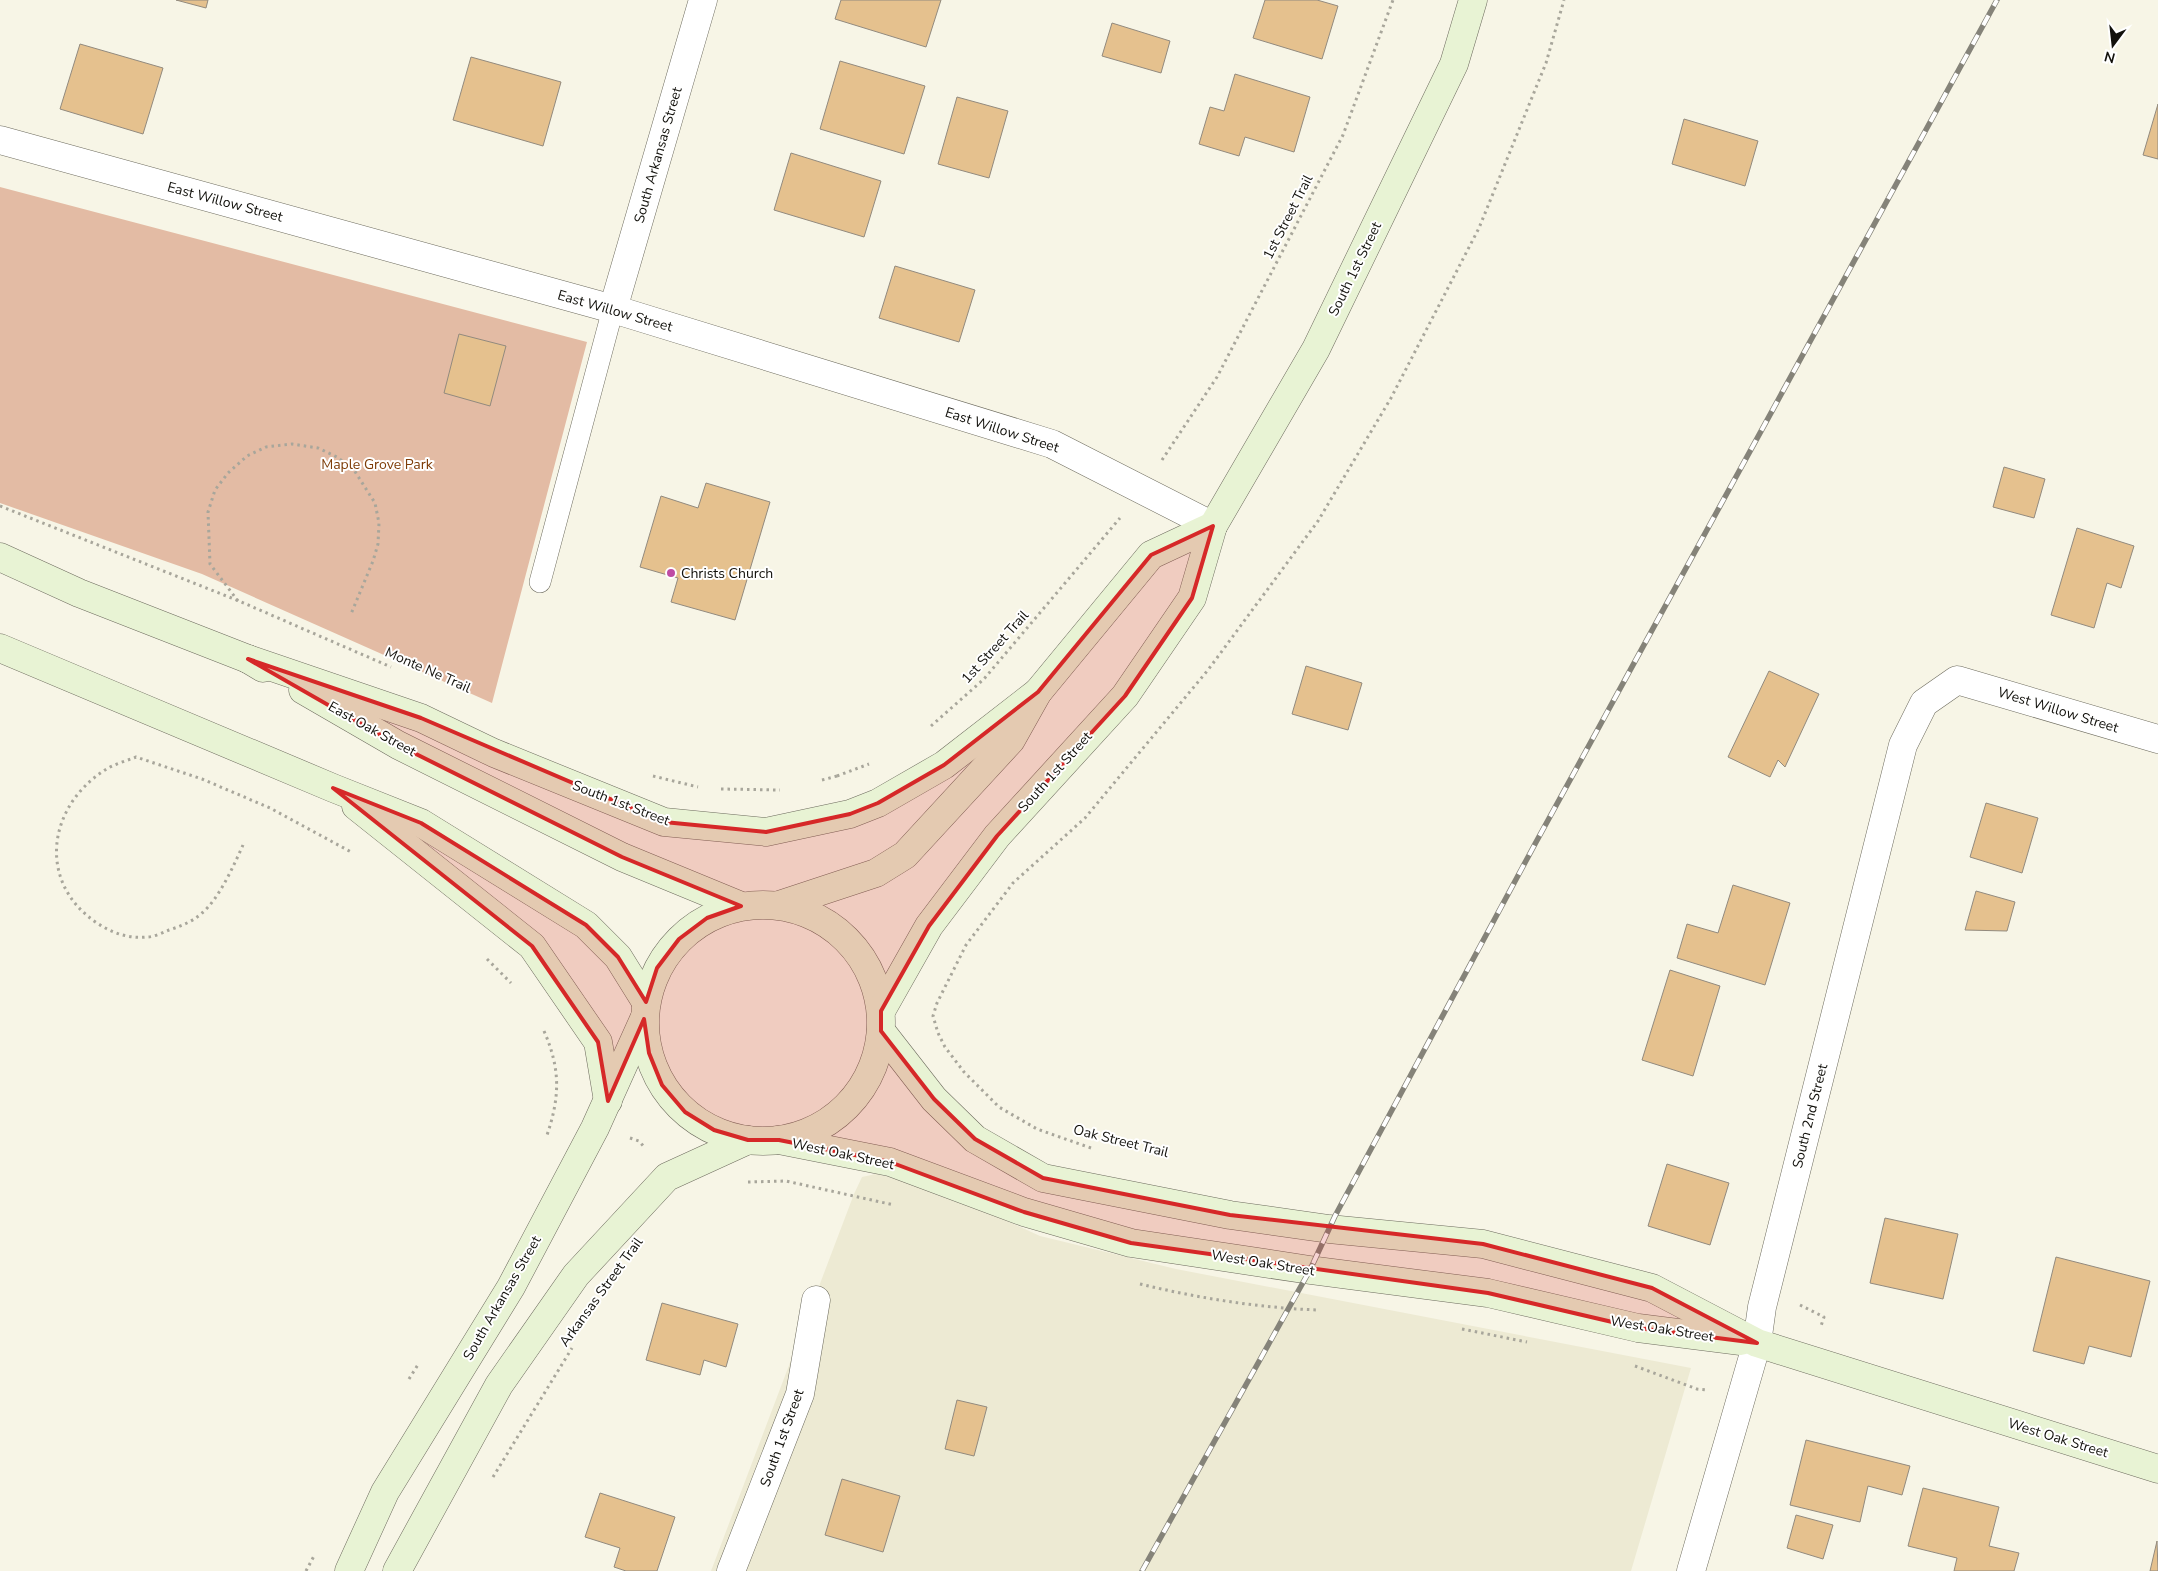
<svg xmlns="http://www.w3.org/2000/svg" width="2158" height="1571" font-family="'Nunito Sans',sans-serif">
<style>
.built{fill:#edead3}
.green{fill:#e3bba4}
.building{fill:#e5c18e;stroke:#928a7e}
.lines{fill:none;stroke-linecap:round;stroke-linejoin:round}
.lane-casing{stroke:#6d6b5e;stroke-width:22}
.street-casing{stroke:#6d6b5e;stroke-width:29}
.secondary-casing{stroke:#6d6b5e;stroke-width:29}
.path{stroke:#a8a69b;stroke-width:3;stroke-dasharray:2.5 4;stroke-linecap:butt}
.lane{stroke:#fff;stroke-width:21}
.street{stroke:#fff;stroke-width:28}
.secondary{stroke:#e8f3d4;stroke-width:28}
.rail-casing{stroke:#858379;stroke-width:5.5}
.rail{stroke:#fff;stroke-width:4;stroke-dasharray:11;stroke-linecap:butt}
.marked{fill:#d62828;fill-opacity:0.2;stroke:#d62828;stroke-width:4;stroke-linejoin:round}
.poi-dot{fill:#bf4ba4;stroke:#fff;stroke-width:2}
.labels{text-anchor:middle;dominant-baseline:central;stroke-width:4;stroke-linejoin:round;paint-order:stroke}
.street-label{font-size:14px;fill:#12110c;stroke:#fff}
.park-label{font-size:14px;fill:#7d3b06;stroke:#fff}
.poi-label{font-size:14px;fill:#12110c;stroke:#fff;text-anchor:start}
</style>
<rect width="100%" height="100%" fill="#f7f5e6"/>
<!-- built -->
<polygon class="built" points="876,1174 928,1185 1040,1236 1176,1269 1691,1368 1631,1571 711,1571 854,1194 862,1177"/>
<!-- green -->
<polygon class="green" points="0,187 587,342 492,703 202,574 0,503"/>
<!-- building -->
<g class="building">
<polygon points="176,0 208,0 206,8"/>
<polygon points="841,0 941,0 926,47 835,19"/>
<polygon points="1265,0 1317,0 1338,6 1322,59 1253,38"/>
<polygon points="1112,23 1170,41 1161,73 1102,56"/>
<polygon points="80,44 163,68 143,134 60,109"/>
<polygon points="471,57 561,82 543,146 453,120"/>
<polygon points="840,61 925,86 904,154 820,129"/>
<polygon points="1235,74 1310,97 1294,152 1245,137 1239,156 1199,144 1210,107 1224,111"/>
<polygon points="957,97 1008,111 989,178 938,164"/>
<polygon points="2158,104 2158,159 2143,155"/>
<polygon points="1684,119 1758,141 1745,186 1672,164"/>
<polygon points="791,153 881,181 864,237 774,210"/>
<polygon points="895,266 975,290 959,342 879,318"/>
<polygon points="459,334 506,346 490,406 444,393"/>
<polygon points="2004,467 2045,479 2034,518 1993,507"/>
<polygon points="706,483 770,502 735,620 671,602 678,578 640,567 661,496 698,508"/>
<polygon points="2077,528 2134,546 2121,588 2107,583 2094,628 2051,615"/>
<polygon points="1306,666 1362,683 1348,730 1292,714"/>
<polygon points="1769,671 1819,694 1785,767 1778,760 1770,777 1728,757"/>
<polygon points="1986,803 2038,818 2022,873 1970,857"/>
<polygon points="1733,885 1790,903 1765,985 1677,958 1687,924 1718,933"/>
<polygon points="1976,891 2015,902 2007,931 1965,930"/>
<polygon points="1670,970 1720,986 1693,1076 1642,1060"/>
<polygon points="1667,1164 1729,1183 1710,1245 1648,1226"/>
<polygon points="1885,1218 1958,1234 1943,1299 1870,1283"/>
<polygon points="2056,1257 2150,1281 2131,1357 2089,1346 2084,1364 2033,1351"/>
<polygon points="662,1303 738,1324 726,1367 704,1360 700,1375 646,1360"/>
<polygon points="957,1400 987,1407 974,1456 945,1449"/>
<polygon points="1806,1440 1910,1466 1902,1495 1868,1486 1860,1522 1790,1505"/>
<polygon points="842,1479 900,1496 883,1552 825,1535"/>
<polygon points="1923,1488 1999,1507 1989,1546 2019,1553 2014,1571 1954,1571 1957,1558 1908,1546"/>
<polygon points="600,1493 675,1517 657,1571 626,1571 614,1567 620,1548 585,1537"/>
<polygon points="1796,1515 1833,1525 1823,1559 1787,1548"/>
<polygon points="2157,1541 2158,1571 2150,1571"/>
</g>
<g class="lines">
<!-- lane casing -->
<g class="lane-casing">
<polyline id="lane" points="540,582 613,309"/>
</g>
<!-- street casing -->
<g class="street-casing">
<g id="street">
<polyline points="0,140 613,309 1052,444 1213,526"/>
<polyline points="613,309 703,0"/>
<polyline points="731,1571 800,1394 816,1300"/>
<polyline points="1691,1571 1757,1343 1762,1307 1903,745 1924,703 1957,680 2158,739"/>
</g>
</g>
<!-- secondary casing -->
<g class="secondary-casing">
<g id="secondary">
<polyline points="0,557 79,593 248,659 263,668"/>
<polyline points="0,648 333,788 421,823 586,925 618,957 646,1002"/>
<polyline points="248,659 421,718 494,753 664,822 766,832 850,814 878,803 944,765 1038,692"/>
<polyline points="303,690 398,745 622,857 741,906"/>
<polyline points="356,806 532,946 598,1042 608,1101"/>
<polyline points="779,905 876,873 905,855 1011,740 1038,692 1151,555 1213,526"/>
<circle cx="763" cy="1023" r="118"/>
<polyline points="881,1011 929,926 997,836 1125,696 1192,598 1213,526 1316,349 1454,64 1473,0"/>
<polyline points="881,1031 934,1099 975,1139 1043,1178 1230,1215 1329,1229 1483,1244 1652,1288 1757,1343 2158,1469"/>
<polyline points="779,1140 890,1162 1024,1212 1131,1243 1310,1270 1488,1293 1638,1328 1741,1341"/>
<polyline points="349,1571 385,1492 511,1287 595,1128 644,1019"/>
<polyline points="397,1571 499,1385 576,1275 667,1177 748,1140"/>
</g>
</g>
<!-- path -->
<g class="path">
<polyline points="1162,460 1217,377 1343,135 1393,0"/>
<polyline points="0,506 239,601 391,667"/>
<polyline points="238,601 210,564 208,512 215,490 228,473 247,456 266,447 292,444 318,448 337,457 354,470 375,503 379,523 378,544 373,561 351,614"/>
<polyline points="931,726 984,679 1120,518"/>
<polyline points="653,776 698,787"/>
<polyline points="837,776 869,764"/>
<polyline points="822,780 837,776 838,779"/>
<polyline points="721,789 780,790"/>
<path d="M243 845C234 865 219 899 202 913 192 922 181 926 169 930 162 933 154 937 147 937 129 939 112 933 97 923 37 883 47 807 105 770 114 764 126 761 136 757L202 779 270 808 353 853"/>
<polyline points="487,959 511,983"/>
<path d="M544 1031C561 1070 560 1098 546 1138"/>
<polyline points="630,1138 639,1141 645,1148"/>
<polyline points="1091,1148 1037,1129 999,1107 964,1072 945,1047 938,1033 933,1016 937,1003 966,945 1013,883 1085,818 1208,670 1318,521 1391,398 1479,228 1546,63 1564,0"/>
<polyline points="748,1182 786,1181 894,1205"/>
<path d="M1140 1284C1198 1298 1259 1308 1319 1310"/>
<polyline points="1800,1305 1824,1317 1821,1326"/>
<polyline points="1462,1329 1527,1342"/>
<polyline points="1635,1366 1697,1389 1707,1390"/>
<polyline points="409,1379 419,1363"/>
<polyline points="493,1477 572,1348"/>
<polyline points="306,1571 314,1556"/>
</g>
<!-- lane -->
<use href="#lane" class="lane"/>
<!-- street -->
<use href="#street" class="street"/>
<!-- secondary -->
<use href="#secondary" class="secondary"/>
<!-- rail casing -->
<g class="rail-casing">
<polyline id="rail" points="1142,1571 1310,1270 1335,1216 1535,844 1997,0"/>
</g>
<!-- rail -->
<use href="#rail" class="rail"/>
</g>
<!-- marked area -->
<path class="marked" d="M1213 526 1192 598 1125 696 997 836 929 926 881 1011V1031L934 1099 975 1139 1043 1178 1230 1215 1483 1244 1652 1288 1757 1343 1638 1328 1488 1293 1131 1243 1024 1212 890 1162 779 1140H748L714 1130 685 1112 662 1085 649 1053 644 1019 608 1101 598 1042 532 946 333 788 421 823 586 925 618 957 646 1002 657 968 679 939 707 918 741 906 622 857 398 745 248 659 421 718 664 822 766 832 850 814 878 803 944 765 1038 692 1151 555Z"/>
<!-- markers -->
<circle class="poi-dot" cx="671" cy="573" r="5"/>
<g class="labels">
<!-- street labels -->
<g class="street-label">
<text transform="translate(658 155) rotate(-74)">South Arkansas Street</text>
<text transform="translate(225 202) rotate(15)">East Willow Street</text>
<text transform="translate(1288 217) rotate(-63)">1st Street Trail</text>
<text transform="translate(1355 269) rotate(-64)">South 1st Street</text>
<text transform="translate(615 311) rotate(16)">East Willow Street</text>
<text transform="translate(1002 430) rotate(18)">East Willow Street</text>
<text transform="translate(995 647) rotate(-48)">1st Street Trail</text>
<text transform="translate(428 670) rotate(24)">Monte Ne Trail</text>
<text transform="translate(2058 710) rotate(17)">West Willow Street</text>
<text transform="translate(372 729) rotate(29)">East Oak Street</text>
<text transform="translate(1055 772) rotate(-48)">South 1st Street</text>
<text transform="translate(621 803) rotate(21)">South 1st Street</text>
<text transform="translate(1810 1116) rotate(-76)">South 2nd Street</text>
<text transform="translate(1121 1141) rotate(14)">Oak Street Trail</text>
<text transform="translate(843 1154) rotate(12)">West Oak Street</text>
<text transform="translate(1263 1263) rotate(9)">West Oak Street</text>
<text transform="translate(601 1292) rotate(-54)">Arkansas Street Trail</text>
<text transform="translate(502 1298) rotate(-60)">South Arkansas Street</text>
<text transform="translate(1662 1329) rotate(9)">West Oak Street</text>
<text transform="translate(782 1438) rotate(-70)">South 1st Street</text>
<text transform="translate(2058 1438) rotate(17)">West Oak Street</text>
</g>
<!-- park labels -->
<g class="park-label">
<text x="377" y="464">Maple Grove Park</text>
</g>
<!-- poi labels -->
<g class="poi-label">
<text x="681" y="573">Christs Church</text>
</g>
</g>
<!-- north arrow -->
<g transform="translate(2113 45) rotate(195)" stroke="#ffffff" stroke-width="4" paint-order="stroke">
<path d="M0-4L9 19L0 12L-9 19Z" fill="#12110c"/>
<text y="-8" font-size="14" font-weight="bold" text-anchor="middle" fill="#12110c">N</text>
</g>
</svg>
